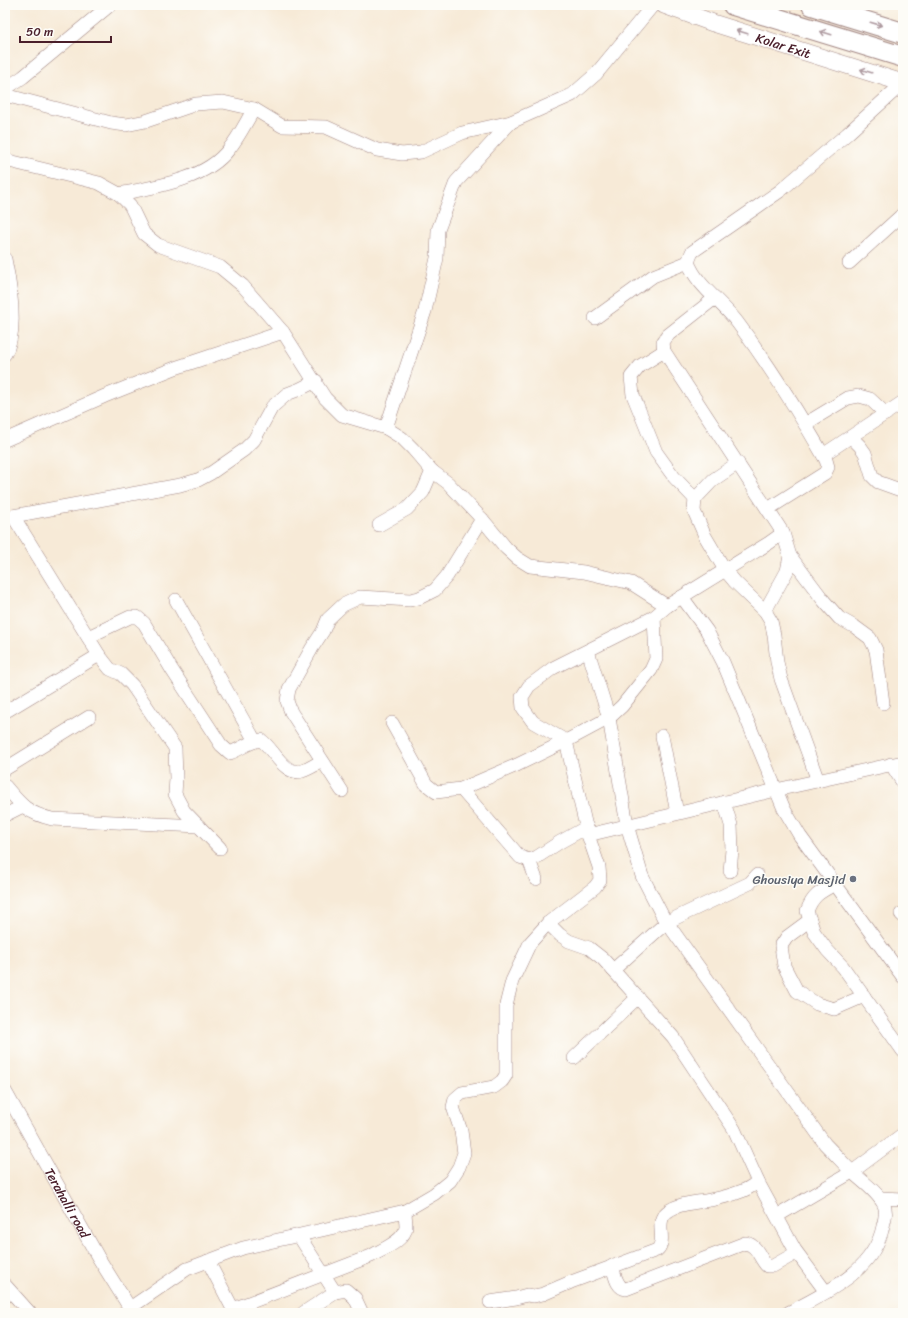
<svg xmlns="http://www.w3.org/2000/svg" width="908" height="1318" font-family="Sriracha,sans-serif">
<style>
.lines{fill:none;stroke-linecap:round;stroke-linejoin:round}
.minor-casing{stroke:#a08481;stroke-width:14}
.major-casing{stroke:#a08481;stroke-width:18}
.highway-casing{stroke:#a08481;stroke-width:22}
.minor{stroke:#fff;stroke-width:13}
.major{stroke:#fff;stroke-width:17}
.highway{stroke:#fff;stroke-width:20}
.oneway{stroke:#ae9aa0}
.worship-dot{fill:#6b7280;stroke:#fdfcf7;stroke-width:1.5}
.labels{text-anchor:middle;dominant-baseline:central;stroke-width:3;stroke-linejoin:round;paint-order:stroke}
.street-label{font-size:13px;fill:#4a1f2b;stroke:#fdfcf7}
.worship-label{font-size:13px;fill:#5b616d;stroke:#fdfcf7;text-anchor:end}
</style>
<rect width="100%" height="100%" fill="#fdfcf7"/>
<filter id="ink" filterUnits="userSpaceOnUse"><feTurbulence type="fractalNoise" baseFrequency=".025" numOctaves="2"/><feDisplacementMap in="SourceGraphic" scale="8" xChannelSelector="R" yChannelSelector="G"/><feConvolveMatrix kernelMatrix="1 2 1 2 8 2 1 2 1" color-interpolation-filters="sRGB"/></filter>
<filter id="wash" filterUnits="userSpaceOnUse"><feTurbulence type="fractalNoise" baseFrequency=".012" numOctaves="4" result="noise"/><feDisplacementMap in="SourceGraphic" scale="16" xChannelSelector="R" yChannelSelector="G"/><feGaussianBlur stdDeviation="0.9" result="paint"/><feColorMatrix in="noise" values="0 0 0 0 0 0 0 0 0 0 0 0 0 0 0 0 0 1.4 0 .05"/><feComposite in="paint" operator="in"/></filter>
<g filter="url(#wash)">
<rect width="100%" height="100%" fill="#f7ead7"/>
</g>
<g filter="url(#ink)">
<g class="lines">
<!-- minor casing -->
<g class="minor-casing">
<g id="minor">
<polyline points="5,89 23,77 110,5"/>
<polyline points="5,95 111,123 126,125 146,121 196,104 223,102 254,109 282,126 326,127 377,150 402,154 421,152 462,133 511,122 572,95 596,74 653,5"/>
<polyline points="5,160 99,183 119,194 130,205 144,234 158,245 220,267 243,286 283,332 325,398 342,415 386,428 402,438 413,449 432,471 448,483 482,519 506,548 517,558 530,566 584,572 631,583 667,606"/>
<path d="M119 194C155 187 206 180 229 149 239 137 246 122 254 109"/>
<path d="M5 259C10 283 18 332 5 354"/>
<polyline points="849,263 903,214"/>
<polyline points="715,298 668,335 663,342 664,351 783,533 790,556 787,571 765,611"/>
<polyline points="595,318 653,276 688,262"/>
<polyline points="664,351 640,366 631,377 633,395 656,452 674,477 695,499"/>
<polyline points="805,424 848,398 859,396 870,399 886,414"/>
<polyline points="386,428 425,311 437,258 438,230 456,182 511,122"/>
<polyline points="851,437 860,446 865,453 872,476 878,482 903,491"/>
<polyline points="5,440 105,396 175,368 283,332"/>
<polyline points="823,455 903,402"/>
<polyline points="738,463 713,480 695,499 694,511 705,536 725,570 735,582 765,611 771,621 774,635 777,662 781,679 818,781"/>
<path d="M768 509 825 473 828 467 826 460C799 413 770 366 737 322 722 302 697 286 688 262L692 252 780 191 847 134 903 83"/>
<polyline points="13,516 99,655 110,669 121,674 132,685 175,748 176,778 175,794 184,811 220,848"/>
<polyline points="5,518 13,516 180,485 198,480 211,473 244,450 254,440 272,407 287,394 300,389 316,381"/>
<polyline points="379,525 407,509 423,492 432,471"/>
<polyline points="790,556 824,601 839,618 855,627 870,638 876,650 883,703"/>
<polyline points="682,597 707,631 723,662 784,809 800,836 903,977"/>
<polyline points="176,600 255,741"/>
<path d="M88 637 130 617H137L144 623 172 670 221 745 230 753C241 749 250 741 261 740 273 748 285 777 302 771 309 769 316 764 322 761"/>
<path d="M588 651 609 718 627 825 642 876 663 917 825 1144C834 1153 843 1163 852 1172 863 1182 878 1192 884 1205 887 1212 885 1219 883 1226 874 1272 825 1293 788 1313"/>
<polyline points="8,710 99,655"/>
<polyline points="392,723 426,784 436,792 461,789 517,765 566,741 609,718 622,706 651,670 656,659 654,617"/>
<polyline points="662,736 677,813"/>
<polyline points="891,764 903,783"/>
<polyline points="5,769 89,717"/>
<path d="M5 786C21 805 27 813 52 819L199 826"/>
<polyline points="461,789 520,857 529,860 537,857 560,842 587,827"/>
<polyline points="342,791 291,712 287,701 289,689 312,648 323,631 328,619 343,605 360,597 410,600 419,598 435,590 447,576 482,519"/>
<polyline points="724,802 731,825 732,850 730,871"/>
<polyline points="5,815 23,806"/>
<polyline points="588,835 776,790 903,762"/>
<polyline points="529,860 536,879"/>
<path d="M835 884C820 892 813 895 807 911L814 932 827 950 843 967 903 1051"/>
<polyline points="901,914 903,916"/>
<polyline points="810,920 787,937 781,946 784,966 797,991 817,1004 834,1009 864,996"/>
<polyline points="548,923 560,935 569,941 589,948 603,959 673,1037 734,1129 758,1182 795,1250 826,1292"/>
<polyline points="613,970 667,922 750,883 757,875"/>
<polyline points="574,1058 638,997"/>
<path id="s1" d="M5 1091 98 1257 133 1313"/>
<polyline points="880,1198 903,1199"/>
<polyline points="777,1216 852,1172 903,1134"/>
<polyline points="299,1236 335,1292"/>
<polyline points="208,1261 235,1313"/>
<path d="M612 1266C615 1274 616 1288 626 1289L745 1243C758 1245 759 1258 767 1266H773L796 1253"/>
<polyline points="5,1285 30,1313"/>
<path d="M490 1302 516 1298 527 1295 534 1296 543 1294 571 1282 657 1250C667 1241 656 1225 664 1215 674 1203 696 1203 710 1200 721 1198 732 1195 742 1191 748 1189 753 1185 758 1182"/>
<path d="M233 1309 371 1256C381 1250 405 1241 406 1227 406 1222 405 1216 405 1211"/>
<polyline points="125,1313 130,1308 187,1269 243,1248 405,1211 434,1194 450,1181 459,1167 464,1153 461,1131 453,1107 455,1099 462,1093 494,1087 502,1081 506,1075 506,1005 512,981 530,943 548,923 595,887 600,880 599,867 588,835 566,741 533,722 523,708 522,697 529,686 553,668 654,617 667,606 769,543 783,533"/>
<polyline points="303,1313 335,1292 346,1290 355,1298 362,1313"/>
</g>
</g>
<!-- major casing -->
<g class="major-casing">
<g id="major">
<path id="s2" d="M664 5 713 23 903 83"/>
</g>
</g>
<!-- highway casing -->
<g class="highway-casing">
<g id="highway">
<polyline points="733,5 903,57"/>
<polyline points="812,5 903,33"/>
</g>
</g>
<!-- minor -->
<use href="#minor" class="minor"/>
<!-- major -->
<use href="#major" class="major"/>
<!-- highway -->
<use href="#highway" class="highway"/>
</g>
<!-- one-way arrows -->
<defs><path id="oneway-shaft" d="M-6 0H5M1.5-3L5.5 0L1.5 3" fill="none" stroke-width="1.6" stroke-linecap="round" stroke-linejoin="round"/></defs>
<g class="oneway">
<use href="#oneway-shaft" transform="translate(876 24) rotate(16)"/>
<use href="#oneway-shaft" transform="translate(742 32) rotate(-163)"/>
<use href="#oneway-shaft" transform="translate(826 33) rotate(-163)"/>
<use href="#oneway-shaft" transform="translate(866 71) rotate(-163)"/>
</g>
</g>
<!-- markers -->
<circle class="worship-dot" cx="853" cy="879" r="4"/>
<g class="labels">
<!-- street labels -->
<g class="street-label">
<text stroke="none"><textPath href="#s2" startOffset="126">Kolar Exit</textPath></text>
<text stroke="none"><textPath href="#s1" startOffset="128">Terahalli road</textPath></text>
</g>
<!-- worship labels -->
<g class="worship-label">
<text x="845" y="879">Ghousiya Masjid</text>
</g>
</g>
<!-- margin -->
<rect width="908" height="1318" fill="none" stroke="#fdfcf7" stroke-width="20"/>
<!-- scale -->
<path d="M20 36v6h91v-6" fill="none" stroke="#4a1f2b" stroke-width="2"/>
<text x="26" y="36" font-size="12" fill="#4a1f2b" stroke="#fdfcf7" stroke-width="3" paint-order="stroke">50 m</text>
</svg>
